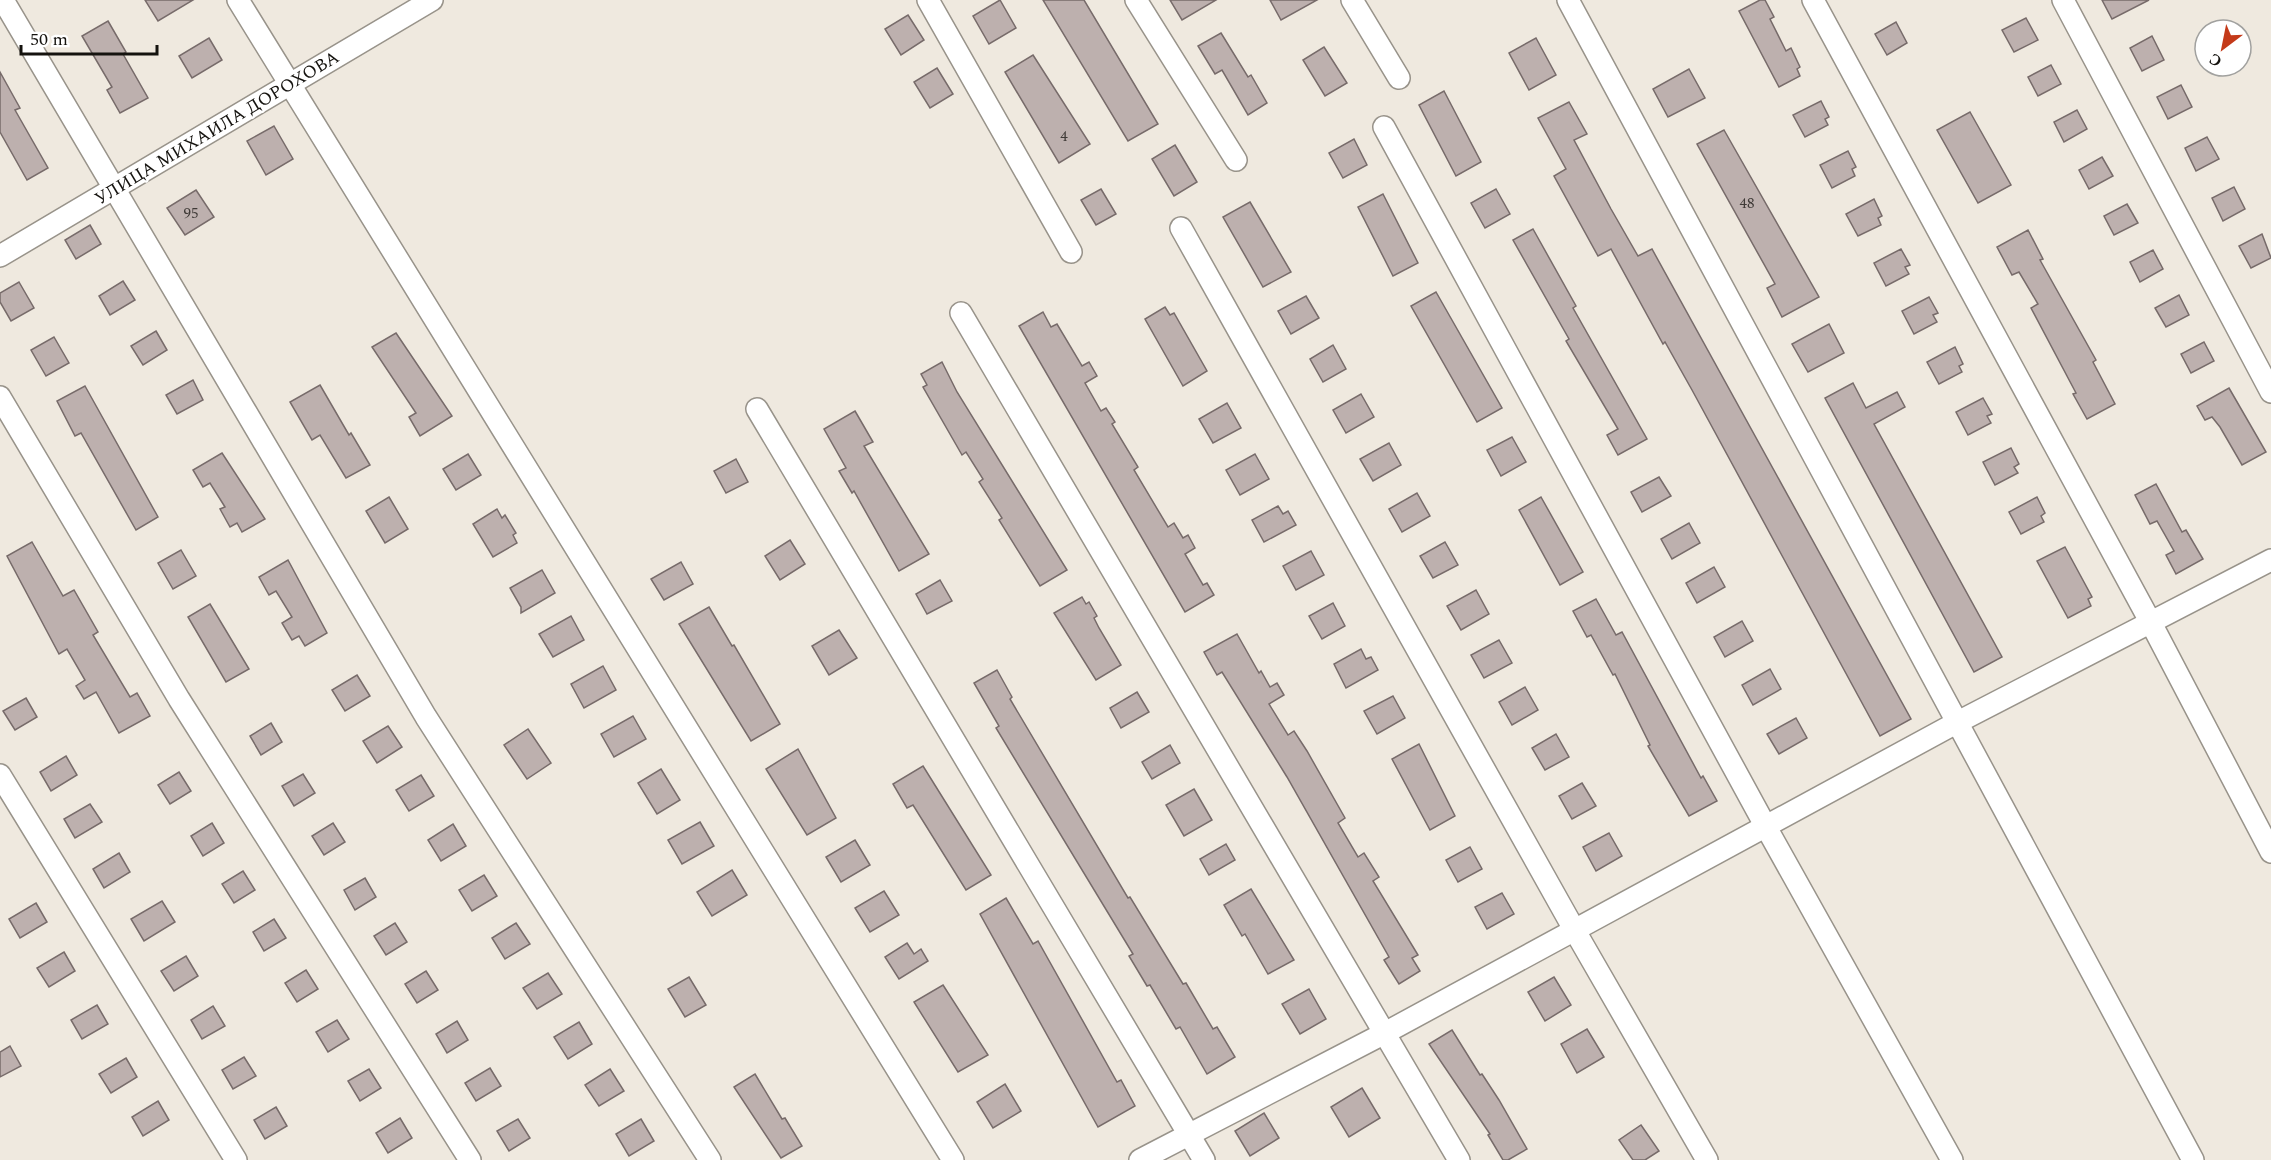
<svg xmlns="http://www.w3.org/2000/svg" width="2271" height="1160" font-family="Spectral,serif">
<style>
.building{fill:#bdb0ae;stroke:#776b6a;stroke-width:1.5}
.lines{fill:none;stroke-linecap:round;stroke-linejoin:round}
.minor-casing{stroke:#98938a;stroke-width:24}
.minor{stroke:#fff;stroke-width:21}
.labels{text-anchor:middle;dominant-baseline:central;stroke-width:4.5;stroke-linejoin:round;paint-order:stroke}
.number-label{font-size:15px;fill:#3f3a37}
.street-label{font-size:18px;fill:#15130f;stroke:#fff}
</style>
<rect width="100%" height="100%" fill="#efe9df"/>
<!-- building -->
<g class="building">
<polygon points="145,0 193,0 158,21"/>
<polygon points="1000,0 1016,28 989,44 973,16"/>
<polygon points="1043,0 1084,0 1158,124 1128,141"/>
<polygon points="1170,0 1216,0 1182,20"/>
<polygon points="1270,0 1317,0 1281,20"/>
<polygon points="1760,0 1765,0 1774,17 1770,19 1786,51 1791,48 1800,67 1797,69 1800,76 1779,87 1739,11"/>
<polygon points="2102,0 2149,0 2112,19"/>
<polygon points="908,15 924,40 901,55 885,29"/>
<polygon points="2026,18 2038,40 2014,52 2002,30"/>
<polygon points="108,21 126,52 123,54 148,98 120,113 107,90 112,87 82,36"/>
<polygon points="1896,22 1907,43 1887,55 1875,34"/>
<polygon points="1221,33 1248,77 1251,75 1267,103 1248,115 1222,70 1215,74 1198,46"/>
<polygon points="2152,36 2164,60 2142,71 2130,48"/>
<polygon points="209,38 222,60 192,78 179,56"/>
<polygon points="1536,38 1556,75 1529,90 1509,53"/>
<polygon points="1324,47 1347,83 1325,96 1303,60"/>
<polygon points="1033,55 1090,144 1059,163 1005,72"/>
<polygon points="2051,65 2061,84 2038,96 2028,77"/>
<polygon points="937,68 953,94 930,108 914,82"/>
<polygon points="1689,69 1705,98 1668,117 1653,89"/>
<polygon points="0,72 20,108 15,110 48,168 27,180 0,132"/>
<polygon points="2181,85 2192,107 2168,119 2157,97"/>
<polygon points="1444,91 1481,162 1456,176 1419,105"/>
<polygon points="1821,101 1829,117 1825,119 1828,125 1805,137 1793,115"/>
<polygon points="1569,102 1587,134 1574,140 1611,209 1638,256 1652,249 1911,719 1880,736 1692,390 1665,342 1663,344 1611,249 1598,256 1554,176 1566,169 1538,118"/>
<polygon points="2077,110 2087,129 2064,142 2054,122"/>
<polygon points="1970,112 2011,185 1978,203 1937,130"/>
<polygon points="274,126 293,159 266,175 247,141"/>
<polygon points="1724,130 1819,297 1782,317 1767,288 1775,284 1697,144"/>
<polygon points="2207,137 2219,159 2196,171 2185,148"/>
<polygon points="1354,139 1367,165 1343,178 1329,153"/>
<polygon points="1175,145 1197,182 1174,196 1152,159"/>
<polygon points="1848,151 1856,167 1852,169 1855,176 1832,188 1820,165"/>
<polygon points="2102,157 2113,176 2089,189 2079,170"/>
<polygon points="2234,187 2245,209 2223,221 2212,198"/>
<polygon points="1101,189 1116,214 1096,225 1081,200"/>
<polygon points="1496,189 1510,214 1485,228 1471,203"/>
<polygon points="196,190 214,217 185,235 167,208"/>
<polygon points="1383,194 1418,263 1393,276 1358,207"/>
<polygon points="1874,199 1882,216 1878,218 1881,225 1858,236 1846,214"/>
<polygon points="1250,202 1291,272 1263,287 1223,217"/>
<polygon points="2127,204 2138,223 2114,235 2104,216"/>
<polygon points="90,225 101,244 76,259 65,240"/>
<polygon points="1533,229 1576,306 1573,308 1647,439 1618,455 1607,435 1618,429 1566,341 1569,339 1513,240"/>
<polygon points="2028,230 2043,259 2040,260 2096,360 2093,362 2115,404 2087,419 2073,394 2076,393 2031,308 2038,304 2019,272 2012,275 1997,247"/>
<polygon points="2262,234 2271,258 2251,268 2239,246"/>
<polygon points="1901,249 1910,265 1905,267 1909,274 1886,286 1874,263"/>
<polygon points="2153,250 2163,269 2140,282 2130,262"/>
<polygon points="123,281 135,300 110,315 99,296"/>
<polygon points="19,282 34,308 11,321 0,302 0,293"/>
<polygon points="1436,292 1502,408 1477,422 1411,306"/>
<polygon points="2179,295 2189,315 2166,327 2155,308"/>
<polygon points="1306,296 1319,318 1291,334 1278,311"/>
<polygon points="1929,297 1938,313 1933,315 1937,322 1914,334 1902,311"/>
<polygon points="1165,307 1170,315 1174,313 1207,371 1183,386 1145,319"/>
<polygon points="1043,312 1051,327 1057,324 1082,366 1089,362 1097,376 1085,383 1101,411 1106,408 1115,422 1112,424 1138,467 1134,470 1168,527 1174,523 1183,538 1188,535 1195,548 1185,554 1203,585 1207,583 1214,595 1185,612 1019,326"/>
<polygon points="1829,324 1844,353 1808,372 1792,344"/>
<polygon points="156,331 167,350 143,365 131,346"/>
<polygon points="396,333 452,416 420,436 409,417 416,413 372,347"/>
<polygon points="54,337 69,363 46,376 31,350"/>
<polygon points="2204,342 2214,361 2191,373 2181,354"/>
<polygon points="1333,345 1346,369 1323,382 1310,359"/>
<polygon points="1955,347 1963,364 1959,366 1962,372 1939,384 1927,362"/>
<polygon points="942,362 957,392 1067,570 1040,586 999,520 1002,518 979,482 983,479 966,452 962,455 923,387 927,385 921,374"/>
<polygon points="193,380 203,400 177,414 166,395"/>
<polygon points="1853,383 1866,408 1897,392 1905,407 1874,424 2002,657 1974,672 1825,398"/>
<polygon points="320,385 349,435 351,433 370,465 346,478 320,435 312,440 290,402"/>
<polygon points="85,386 158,517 136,530 81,433 75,436 57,401"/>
<polygon points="2229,388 2266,452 2242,465 2220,427 2212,417 2205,420 2197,406"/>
<polygon points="1361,394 1374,417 1346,433 1333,410"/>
<polygon points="1983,398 1992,414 1987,416 1991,423 1968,435 1956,412"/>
<polygon points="1227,403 1241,428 1213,443 1199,419"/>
<polygon points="855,411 873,442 864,446 929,554 899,571 854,491 852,493 839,471 846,468 824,429"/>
<polygon points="1512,437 1526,462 1501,476 1487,450"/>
<polygon points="1389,443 1401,465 1373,481 1360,459"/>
<polygon points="2011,448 2019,464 2014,467 2018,473 1995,485 1983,462"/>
<polygon points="222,453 265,519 242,532 237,523 230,527 220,509 225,507 210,483 203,487 193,470"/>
<polygon points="468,454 481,475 456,490 443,469"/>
<polygon points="1255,454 1269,479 1240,495 1226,470"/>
<polygon points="736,459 748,482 726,493 714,471"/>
<polygon points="1659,477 1671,496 1642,512 1631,492"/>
<polygon points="2156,484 2182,532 2186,530 2203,559 2176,574 2166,555 2174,551 2157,521 2150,524 2135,495"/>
<polygon points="1417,493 1430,516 1402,532 1389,509"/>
<polygon points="389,497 408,529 385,543 366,511"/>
<polygon points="1541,497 1583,572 1560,585 1519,510"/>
<polygon points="2037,497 2045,513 2041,516 2044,522 2021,534 2009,512"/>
<polygon points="1278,506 1283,514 1288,511 1296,525 1264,542 1252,520"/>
<polygon points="497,509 502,518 505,515 516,533 513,535 517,543 493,557 473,524"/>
<polygon points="1689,523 1700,543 1672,559 1661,539"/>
<polygon points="790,540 805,564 780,580 765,556"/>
<polygon points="32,542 63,596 74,590 98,632 93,635 130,697 137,693 150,716 119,733 96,692 84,699 76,686 85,680 67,649 59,654 7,556"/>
<polygon points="1445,542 1458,565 1433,578 1420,556"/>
<polygon points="2065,547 2092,597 2088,599 2091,606 2068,618 2037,561"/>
<polygon points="181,550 196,576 173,589 158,563"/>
<polygon points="1311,551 1324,575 1296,590 1283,566"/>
<polygon points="288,560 327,633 305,646 299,636 292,640 282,623 292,617 276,591 269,595 259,577"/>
<polygon points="681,562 693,584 664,600 651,579"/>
<polygon points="1714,567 1725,587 1697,603 1686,583"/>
<polygon points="542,570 555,593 521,613 521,607 510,588"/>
<polygon points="940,580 952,601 927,614 916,594"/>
<polygon points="1476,590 1489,614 1461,630 1447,606"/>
<polygon points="1082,597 1086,604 1089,602 1097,616 1094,618 1099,628 1121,665 1096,680 1054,613"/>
<polygon points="1596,599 1616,635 1622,632 1701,778 1703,776 1717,801 1689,816 1648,746 1650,745 1615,674 1613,675 1591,635 1587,637 1573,611"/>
<polygon points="1333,603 1345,626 1322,639 1309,616"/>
<polygon points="210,604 249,669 226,682 188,617"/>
<polygon points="709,607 732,646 734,645 780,724 751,741 679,624"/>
<polygon points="571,616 584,640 553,657 539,634"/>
<polygon points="1742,621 1753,641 1725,657 1714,637"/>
<polygon points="839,630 857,658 829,675 812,646"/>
<polygon points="1237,634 1259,673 1261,671 1270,687 1277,683 1284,695 1269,704 1288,735 1294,731 1307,751 1345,818 1338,823 1358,857 1364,853 1379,877 1373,881 1418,955 1412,958 1420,971 1399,984 1384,960 1389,957 1287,777 1222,672 1217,675 1204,652"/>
<polygon points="1499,640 1512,663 1484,678 1471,655"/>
<polygon points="1361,649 1366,659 1371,657 1378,670 1346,688 1334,664"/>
<polygon points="603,666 616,690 584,708 571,684"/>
<polygon points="1770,669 1781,689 1753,705 1742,685"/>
<polygon points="997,670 1012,697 1010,699 1128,898 1130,897 1183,984 1186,983 1213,1029 1217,1027 1235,1057 1207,1074 1180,1027 1176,1029 1150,985 1147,986 1129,956 1133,954 996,728 999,726 974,683"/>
<polygon points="357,675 370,696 345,711 332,690"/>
<polygon points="1525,687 1538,710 1512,725 1499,702"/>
<polygon points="1137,692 1149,712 1121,728 1110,708"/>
<polygon points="1393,696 1405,718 1377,734 1364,711"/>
<polygon points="26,698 37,717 15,730 3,711"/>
<polygon points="633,716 646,739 614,757 601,734"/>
<polygon points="1796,718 1807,738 1779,754 1767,734"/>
<polygon points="271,723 282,742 261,755 250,736"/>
<polygon points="388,726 402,747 377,763 363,741"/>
<polygon points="528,729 551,763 527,779 504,745"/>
<polygon points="1556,734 1569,757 1545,770 1532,748"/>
<polygon points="1419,744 1455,816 1430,830 1392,759"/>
<polygon points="1170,745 1180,763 1152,779 1142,762"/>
<polygon points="798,749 836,818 807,835 766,769"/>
<polygon points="66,756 77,775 51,791 40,772"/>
<polygon points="923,766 991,875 966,890 913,805 907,808 893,784"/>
<polygon points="661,769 680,800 657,814 638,783"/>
<polygon points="179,772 191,791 170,804 158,785"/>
<polygon points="303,774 315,793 294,806 282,786"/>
<polygon points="421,775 434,796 409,811 396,790"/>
<polygon points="1582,783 1596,806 1572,819 1559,796"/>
<polygon points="1194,789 1212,820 1184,836 1166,805"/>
<polygon points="90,804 102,822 75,838 64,819"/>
<polygon points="700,822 714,846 682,864 668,840"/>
<polygon points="212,823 224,843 203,856 191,836"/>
<polygon points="333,823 345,842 324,855 312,836"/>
<polygon points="453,824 466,846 441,861 428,840"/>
<polygon points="1609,833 1622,856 1596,871 1583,847"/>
<polygon points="855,840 870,865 841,882 826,857"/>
<polygon points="1226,844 1235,860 1209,875 1200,859"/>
<polygon points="1470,847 1482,869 1458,882 1446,860"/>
<polygon points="119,853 130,872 104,888 93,869"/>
<polygon points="732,870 747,895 712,916 697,892"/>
<polygon points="243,871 255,890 234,903 222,884"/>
<polygon points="484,875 497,896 472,911 459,890"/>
<polygon points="365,878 376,897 355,910 344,890"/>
<polygon points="1251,889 1294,960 1268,974 1245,934 1242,936 1224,905"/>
<polygon points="884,891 899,915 870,932 855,908"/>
<polygon points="1502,893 1514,914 1487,929 1475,907"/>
<polygon points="1006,898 1033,944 1038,941 1117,1082 1121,1080 1135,1106 1098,1127 980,914"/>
<polygon points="162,901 175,922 144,941 131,919"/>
<polygon points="36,903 47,922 20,938 9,919"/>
<polygon points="274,919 286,938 264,951 253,932"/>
<polygon points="395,923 407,942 386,955 374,936"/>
<polygon points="516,923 530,944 505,959 492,938"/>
<polygon points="907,943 914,954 921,949 928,961 899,979 885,957"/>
<polygon points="64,952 75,971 49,987 37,968"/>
<polygon points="186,956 198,976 174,991 161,971"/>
<polygon points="306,970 318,989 297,1002 285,983"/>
<polygon points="426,971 438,990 417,1003 405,984"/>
<polygon points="548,973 562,994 537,1009 523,988"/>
<polygon points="689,977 706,1005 685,1017 668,989"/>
<polygon points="1554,977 1571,1005 1545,1021 1528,992"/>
<polygon points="943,985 988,1055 958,1072 914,1002"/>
<polygon points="1309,989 1326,1019 1300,1034 1282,1004"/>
<polygon points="97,1005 108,1024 82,1039 71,1020"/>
<polygon points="213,1006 225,1026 202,1039 191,1020"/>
<polygon points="337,1020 349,1039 328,1052 316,1032"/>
<polygon points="457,1021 468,1040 447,1053 436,1034"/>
<polygon points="579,1022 592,1044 568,1059 554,1037"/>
<polygon points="1587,1029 1604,1057 1577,1073 1561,1044"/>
<polygon points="1452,1030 1480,1075 1482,1074 1499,1100 1527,1149 1508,1160 1503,1160 1488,1135 1490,1134 1429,1044"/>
<polygon points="10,1046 21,1066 0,1077 0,1052"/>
<polygon points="244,1057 256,1076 233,1089 222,1070"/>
<polygon points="126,1058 137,1077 111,1093 99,1074"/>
<polygon points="490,1068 501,1086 476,1101 465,1083"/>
<polygon points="369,1069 381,1088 360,1101 348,1081"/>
<polygon points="610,1069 624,1091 599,1106 585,1085"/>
<polygon points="755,1074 782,1119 785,1118 802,1146 781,1158 734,1087"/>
<polygon points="1005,1084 1021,1111 993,1128 977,1102"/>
<polygon points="1362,1088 1380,1118 1349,1137 1331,1107"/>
<polygon points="158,1101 169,1120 143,1136 132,1117"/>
<polygon points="276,1107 287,1126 265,1139 254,1120"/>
<polygon points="1264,1113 1279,1138 1250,1156 1235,1131"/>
<polygon points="400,1118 412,1138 388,1153 376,1133"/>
<polygon points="518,1119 530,1138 509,1151 497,1131"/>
<polygon points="641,1119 654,1141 629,1156 616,1134"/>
<polygon points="1641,1125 1659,1151 1645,1160 1633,1160 1619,1140"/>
</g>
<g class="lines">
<!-- minor casing -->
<g class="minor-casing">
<g id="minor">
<polyline points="3,0 426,717 710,1160"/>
<polyline points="238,0 953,1160"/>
<polyline points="928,0 1071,252"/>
<polyline points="1136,0 1236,160"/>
<polyline points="1352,0 1399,78"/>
<polyline points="1568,0 2193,1160"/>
<polyline points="1813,0 2151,623 2271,852"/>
<polyline points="2063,0 2271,392"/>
<polyline points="1384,127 1766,827 1952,1160"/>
<polyline points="1181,228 1575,931 1707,1160"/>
<polyline points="0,256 432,0"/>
<polyline points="961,313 1459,1160"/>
<polyline points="0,397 179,699 470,1160"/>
<polyline points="757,409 1204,1160"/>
<polyline points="0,775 236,1160"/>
<polyline points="1140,1160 1383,1034 1956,723 2271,560"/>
</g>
</g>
<!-- minor -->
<use href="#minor" class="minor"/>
</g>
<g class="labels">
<!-- number labels -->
<g class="number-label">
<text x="1064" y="136">4</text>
<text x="1747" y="203">48</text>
<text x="191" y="213">95</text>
</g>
<!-- street labels -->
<g class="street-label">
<text transform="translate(217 128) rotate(-31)">УЛИЦА МИХАИЛА ДОРОХОВА</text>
</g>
</g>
<!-- north arrow -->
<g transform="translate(2223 48) rotate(212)"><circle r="28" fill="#ffffff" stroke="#a1a19f" stroke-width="1.5"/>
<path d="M0-4.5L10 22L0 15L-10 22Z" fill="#c43a19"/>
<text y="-9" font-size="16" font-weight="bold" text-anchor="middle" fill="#15130f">С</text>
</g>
<!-- scale -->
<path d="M21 45v9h136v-9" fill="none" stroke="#15130f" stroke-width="3"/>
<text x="30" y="45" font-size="18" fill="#15130f" stroke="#ffffff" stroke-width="4.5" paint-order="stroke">50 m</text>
</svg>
